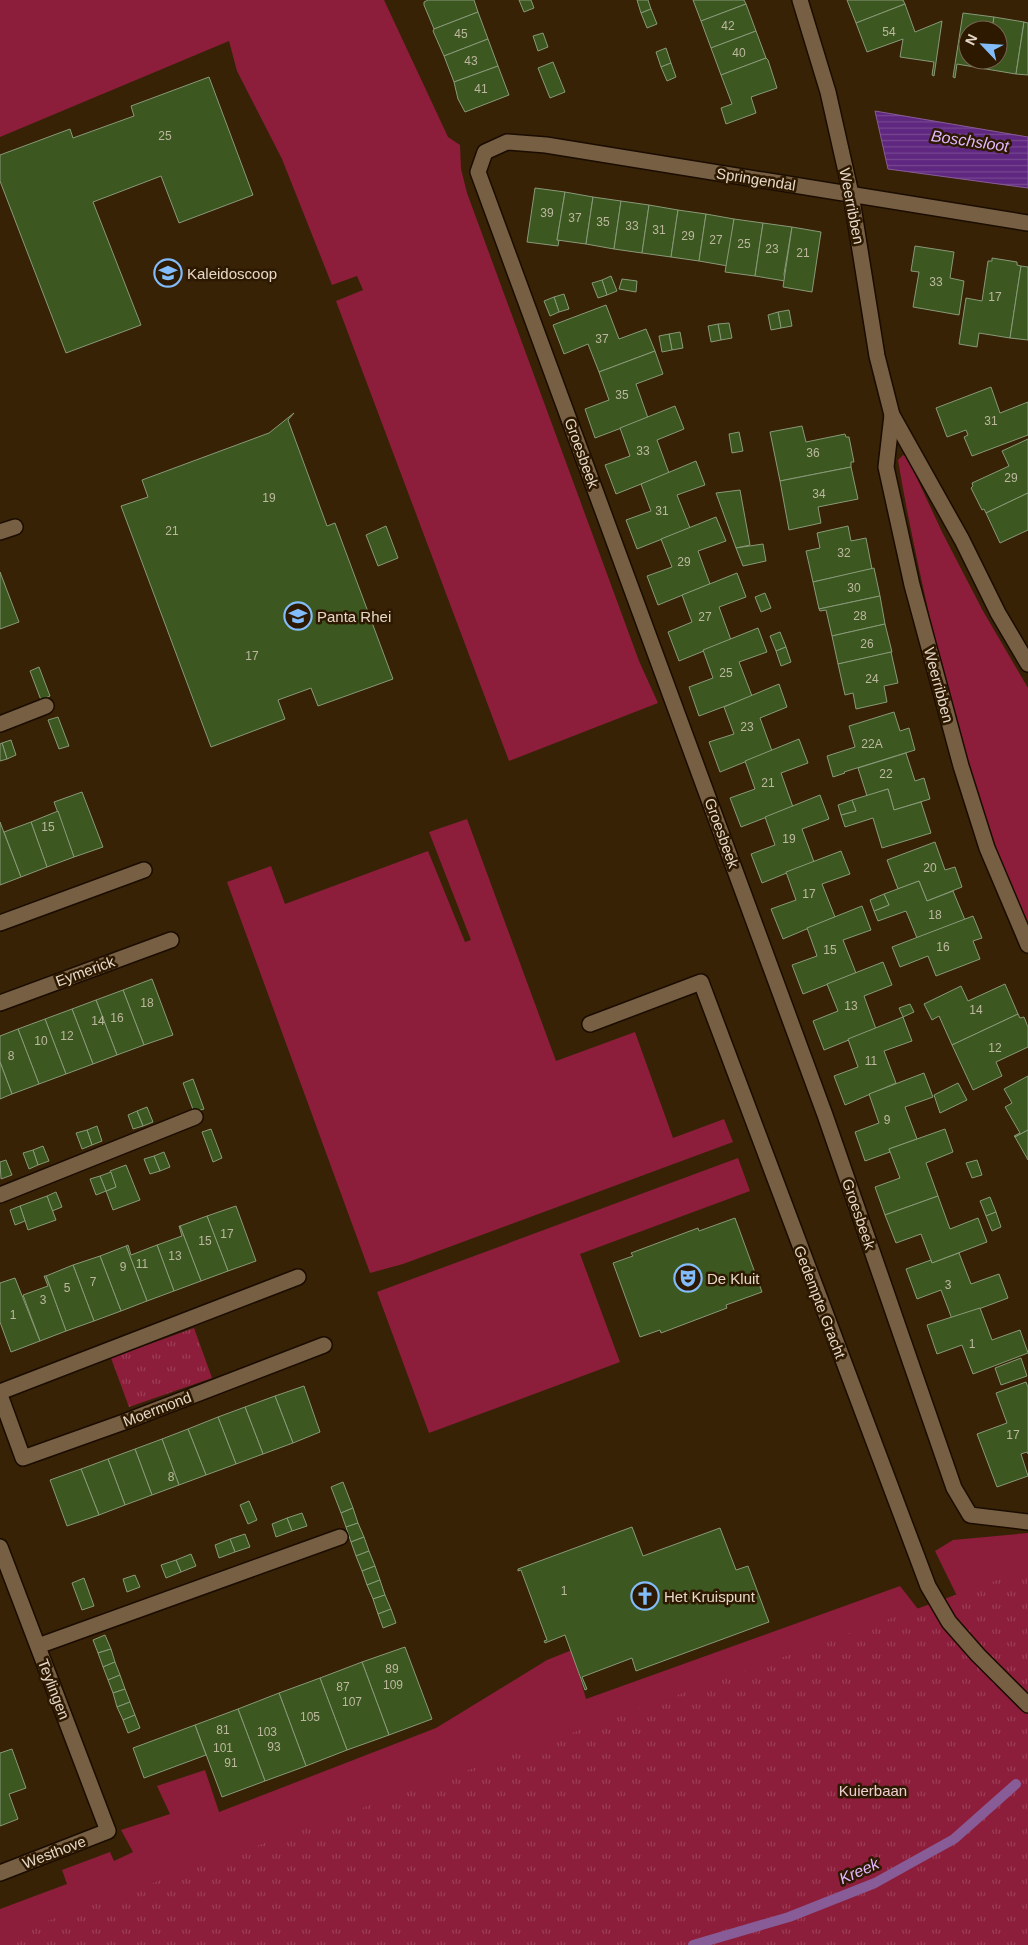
<svg xmlns="http://www.w3.org/2000/svg" width="1028" height="1945" font-family="Arial,sans-serif">
<style>
.grass{fill:#8c1e3c}
.park{fill:url(#park-tufts)}
.water{fill:url(#water-rules);stroke:#885c96}
.lines{fill:none;stroke-linecap:round;stroke-linejoin:round}
.stream{stroke:#885c96;stroke-width:10}
.building{fill:#3d5720;stroke:#889978}
.minor-casing{stroke:#1b0c00;stroke-width:18}
.minor{stroke:#775f43;stroke-width:15}
.labels{text-anchor:middle;dominant-baseline:central;stroke-width:5;stroke-linejoin:round;paint-order:stroke}
.number-label{font-size:12px;fill:#bcb89e}
.street-label{font-size:15px;fill:#e6d8c8;stroke:#2d1800}
.poi-label{font-size:15px;fill:#e6d8c8;stroke:#2d1800;text-anchor:start}
.park-label{font-size:15px;fill:#eecfd2;stroke:#2d1800}
.water-label{font-size:16px;font-style:italic;fill:#e1b8ff;stroke:#2d1800}
</style>
<defs>
<pattern id="park-tufts" width="24" height="20" patternUnits="userSpaceOnUse" patternTransform="scale(1.25)"><rect width="24" height="20" fill="#8c1e3c"/><path d="M3 7l-1-3M5 7V3M7 7l1-3M15 17l-1-3M17 17v-4M19 17l1-3" fill="none" stroke="#9c3e57"/></pattern>
<pattern id="water-rules" width="6" height="5" patternUnits="userSpaceOnUse" patternTransform="scale(1.25)"><rect width="6" height="5" fill="#5f2780"/><path d="M0 2.5h6" fill="none" stroke="#764690"/></pattern>
</defs>
<rect width="100%" height="100%" fill="#372206"/>
<!-- grass -->
<g class="grass">
<polygon points="0,0 384,0 448,137 460,145 461,169 467,193 639,661 658,703 509,761 336,301 363,290 357,276 332,285 282,159 237,71 229,41 0,137"/>
<path d="M903 455 907 457 943 534 983 611 1028 688V926C984 830 955 726 931 623 919 569 907 515 898 460Z"/>
<polygon points="467,819 556,1061 635,1032 673,1138 724,1119 733,1142 403,1264 370,1273 227,882 271,866 285,904 428,851 465,942 471,940 429,832"/>
<polygon points="738,1158 750,1191 580,1254 620,1362 429,1433 377,1292"/>
<polygon points="1028,1533 1028,1669 957,1596 935,1551 953,1540"/>
<polygon points="900,1586 946,1645 1028,1945 0,1945 0,1909 67,1884 62,1870 110,1852 114,1861 133,1852 121,1830 170,1814 157,1786 205,1770 219,1812 436,1728 547,1660 572,1650 586,1699"/>
</g>
<!-- park -->
<g class="park">
<polygon points="194,1328 212,1378 129,1407 111,1358"/>
<polygon points="1028,1569 1028,1945 0,1945 0,1938"/>
</g>
<!-- water -->
<polygon class="water" points="875,111 1028,137 1028,188 888,169"/>
<g class="lines">
<!-- stream -->
<polyline class="stream" points="693,1945 789,1917 875,1883 954,1839 1016,1784"/>
</g>
<!-- building -->
<g class="building">
<polygon points="428,0 474,0 478,12 434,29 424,5 424,2"/>
<polygon points="519,0 531,0 534,8 524,12"/>
<polygon points="637,0 648,0 651,9 641,13"/>
<polygon points="693,0 744,0 746,4 701,21"/>
<polygon points="847,0 903,0 905,4 856,23"/>
<polygon points="746,4 756,31 711,48 701,21"/>
<polygon points="905,4 915,32 942,21 934,76 932,75 934,62 900,57 903,39 867,52 856,23"/>
<polygon points="651,9 657,24 647,28 641,13"/>
<polygon points="478,12 488,39 444,56 433,31 434,29"/>
<polygon points="963,13 994,17 992,30 968,30 968,60 987,60 986,69 957,64 955,78 953,77"/>
<polygon points="994,17 1024,22 1016,74 986,69 987,60 998,60 998,30 992,30"/>
<polygon points="1024,22 1028,23 1028,75 1016,74"/>
<polygon points="756,31 766,58 721,75 711,48"/>
<polygon points="543,33 548,47 538,51 533,36"/>
<polygon points="488,39 498,66 454,82 444,56"/>
<polygon points="666,48 671,63 661,67 656,52"/>
<polygon points="766,58 768,60 777,88 751,97 756,113 726,124 721,108 732,104 721,75"/>
<polygon points="553,62 565,92 550,98 538,68"/>
<polygon points="671,63 676,77 667,81 661,67"/>
<polygon points="498,66 509,95 465,112 458,99 454,82"/>
<polygon points="209,77 253,195 179,223 161,176 93,202 141,325 66,353 0,181 0,155 70,129 73,138 134,116 131,106"/>
<polygon points="535,188 565,192 557,240 559,240 558,246 527,242"/>
<polygon points="565,192 593,197 586,244 557,240"/>
<polygon points="593,197 621,201 614,249 586,244"/>
<polygon points="621,201 649,205 642,253 614,249"/>
<polygon points="649,205 678,210 671,257 642,253"/>
<polygon points="678,210 706,214 699,261 671,257"/>
<polygon points="706,214 734,219 728,266 699,261"/>
<polygon points="734,219 763,223 755,276 725,272"/>
<polygon points="763,223 792,227 784,274 785,281 755,276"/>
<polygon points="792,227 821,232 812,292 783,287"/>
<polygon points="915,246 954,252 950,278 964,281 959,315 913,307 919,272 911,271"/>
<polygon points="992,258 1017,262 1017,265 1021,266 1010,338 979,333 977,347 959,344 966,298 982,301 988,261 992,261"/>
<polygon points="1021,266 1028,267 1028,340 1010,338"/>
<polygon points="611,276 617,291 607,295 602,280"/>
<polygon points="622,279 637,281 636,292 619,289"/>
<polygon points="602,280 607,295 598,298 592,283"/>
<polygon points="564,294 569,309 559,312 554,297"/>
<polygon points="554,297 559,312 550,316 544,301"/>
<polygon points="606,305 619,339 646,329 655,351 599,372 588,344 564,354 553,325"/>
<polygon points="789,310 792,326 781,328 778,312"/>
<polygon points="778,312 781,328 771,330 768,315"/>
<polygon points="729,323 732,338 721,340 718,324"/>
<polygon points="718,324 721,340 711,342 708,326"/>
<polygon points="680,332 683,348 672,350 669,334"/>
<polygon points="669,334 672,350 662,352 659,336"/>
<polygon points="655,351 663,374 636,384 648,418 595,438 585,409 609,400 599,372"/>
<polygon points="991,387 1000,413 1028,402 1028,435 972,456 964,437 968,435 966,430 947,437 936,408"/>
<polygon points="675,406 684,429 657,440 669,473 616,494 605,465 630,456 620,428"/>
<polygon points="294,413 288,420 327,526 335,523 393,679 318,706 311,688 278,700 285,719 211,747 121,506 148,497 142,480 269,433"/>
<polygon points="802,426 806,442 845,434 846,437 849,437 854,462 851,462 851,467 780,481 770,432"/>
<polygon points="739,432 743,451 732,453 729,434"/>
<polygon points="1028,439 1028,493 986,513 984,509 982,510 971,488 973,486 972,483 1009,466 1002,451"/>
<polygon points="696,461 705,485 677,495 690,528 637,549 626,520 651,511 641,484"/>
<polygon points="851,467 858,499 818,507 821,523 789,530 780,481"/>
<polygon points="740,490 750,545 736,548 716,493"/>
<polygon points="1028,493 1028,530 1000,543 986,513"/>
<polygon points="716,517 726,541 698,551 710,584 658,605 647,576 672,567 661,539"/>
<polygon points="386,526 398,558 378,566 366,535"/>
<polygon points="848,526 851,541 866,538 872,569 813,582 806,551 820,548 817,533"/>
<polygon points="763,544 766,561 743,566 736,548"/>
<polygon points="874,568 880,596 819,609 813,582"/>
<polygon points="0,572 19,622 0,629"/>
<polygon points="737,573 746,597 719,607 731,640 679,661 668,632 692,622 682,595"/>
<polygon points="765,593 771,608 761,612 755,597"/>
<polygon points="880,596 885,624 832,636 826,610 820,611 819,609"/>
<polygon points="885,624 892,652 838,664 832,636"/>
<polygon points="758,628 767,652 739,662 752,696 699,716 689,687 713,678 703,650"/>
<polygon points="780,632 786,647 776,651 770,636"/>
<polygon points="786,647 791,662 781,666 776,651"/>
<polygon points="891,652 898,683 884,686 887,702 856,709 853,693 845,695 838,664"/>
<polygon points="39,667 50,696 41,700 30,671"/>
<polygon points="779,684 787,707 760,718 772,751 720,772 709,742 734,734 724,707"/>
<polygon points="894,712 900,731 909,728 915,750 844,772 845,773 833,777 827,756 855,747 849,726"/>
<polygon points="58,717 69,746 59,749 48,720"/>
<polygon points="799,739 808,763 781,773 793,807 741,827 730,798 755,789 745,761"/>
<polygon points="11,740 16,755 7,759 2,743"/>
<polygon points="2,743 7,759 0,761 0,744"/>
<polygon points="906,753 915,781 924,778 930,799 894,810 888,789 867,796 858,768"/>
<polygon points="888,789 894,810 921,802 931,833 882,848 873,818 845,827 841,815 856,811 852,800"/>
<polygon points="82,792 103,847 74,857 54,802"/>
<polygon points="820,795 829,819 802,829 814,862 762,883 751,854 775,845 765,817"/>
<polygon points="852,800 856,811 841,815 838,805"/>
<polygon points="58,811 74,857 47,867 31,822"/>
<polygon points="0,822 21,877 0,885"/>
<polygon points="31,822 47,867 21,877 4,832"/>
<polygon points="935,842 945,870 955,867 962,887 927,901 919,881 898,889 887,860"/>
<polygon points="841,851 850,874 822,884 835,917 783,939 771,909 796,900 786,872"/>
<polygon points="919,881 927,901 953,891 965,920 917,938 906,911 878,921 874,911 889,905 884,894"/>
<polygon points="884,894 889,905 874,911 870,900"/>
<polygon points="862,906 871,930 843,940 856,973 803,994 792,965 817,956 807,928"/>
<polygon points="973,916 982,938 973,941 980,959 936,976 928,956 900,967 892,947"/>
<polygon points="883,962 892,985 864,996 876,1029 824,1050 813,1021 838,1011 827,984"/>
<polygon points="152,979 173,1035 144,1045 123,990"/>
<polygon points="1005,984 1018,1014 952,1045 939,1016 932,1020 924,1004 961,986 968,1001"/>
<polygon points="123,990 144,1045 117,1055 96,1000"/>
<polygon points="96,1000 117,1055 93,1064 72,1009"/>
<polygon points="910,1004 914,1012 903,1017 899,1008"/>
<polygon points="72,1009 93,1064 66,1074 45,1019"/>
<polygon points="1018,1014 1020,1018 1024,1017 1028,1027 1028,1047 996,1062 1002,1076 973,1090 952,1045"/>
<polygon points="903,1017 912,1041 884,1051 896,1083 845,1105 834,1076 858,1067 848,1039"/>
<polygon points="45,1019 66,1074 39,1084 18,1029"/>
<polygon points="18,1029 39,1084 12,1094 0,1062 0,1036"/>
<polygon points="0,1062 12,1094 0,1099"/>
<polygon points="924,1073 933,1097 905,1107 917,1139 889,1149 890,1152 865,1161 855,1132 879,1123 869,1094"/>
<polygon points="1028,1076 1028,1130 1015,1137 1014,1136 1020,1133 1005,1107 1012,1103 1004,1089"/>
<polygon points="193,1079 204,1109 194,1112 183,1083"/>
<polygon points="958,1083 967,1100 940,1113 934,1095"/>
<polygon points="147,1107 153,1122 143,1126 137,1111"/>
<polygon points="137,1111 143,1126 133,1129 128,1115"/>
<polygon points="97,1126 102,1141 92,1145 87,1130"/>
<polygon points="211,1129 222,1158 213,1162 202,1132"/>
<polygon points="945,1129 953,1152 926,1163 938,1196 885,1215 875,1187 900,1178 889,1149"/>
<polygon points="87,1130 92,1145 82,1149 76,1133"/>
<polygon points="1028,1130 1028,1160 1015,1137"/>
<polygon points="43,1146 49,1161 38,1165 33,1150"/>
<polygon points="33,1150 38,1165 29,1169 23,1153"/>
<polygon points="164,1152 170,1167 160,1171 154,1156"/>
<polygon points="154,1156 160,1171 150,1174 144,1159"/>
<polygon points="6,1160 12,1175 1,1179 0,1162"/>
<polygon points="977,1160 982,1175 972,1178 966,1163"/>
<polygon points="126,1165 140,1200 113,1210 106,1191 116,1187 110,1171"/>
<polygon points="111,1172 116,1187 106,1191 100,1176"/>
<polygon points="100,1176 106,1191 96,1195 90,1179"/>
<polygon points="56,1192 62,1207 52,1211 47,1196"/>
<polygon points="47,1196 56,1220 28,1230 20,1206"/>
<polygon points="938,1196 950,1229 978,1218 987,1242 932,1263 921,1234 896,1243 885,1215"/>
<polygon points="990,1197 996,1212 986,1216 980,1201"/>
<polygon points="20,1206 25,1221 15,1225 10,1210"/>
<polygon points="236,1206 256,1261 228,1271 207,1216"/>
<polygon points="996,1212 1001,1227 992,1231 986,1216"/>
<polygon points="207,1216 228,1271 201,1281 180,1226"/>
<polygon points="735,1218 762,1292 726,1305 727,1308 661,1333 660,1330 640,1337 613,1263 633,1256 631,1253 698,1228 699,1231"/>
<polygon points="179,1226 180,1226 201,1281 174,1291 157,1245 182,1236"/>
<polygon points="128,1245 131,1255 157,1245 174,1291 147,1301 126,1246"/>
<polygon points="126,1246 147,1301 121,1311 100,1256"/>
<polygon points="959,1253 971,1284 999,1274 1008,1298 952,1319 941,1290 917,1299 906,1269 931,1260 932,1263"/>
<polygon points="100,1256 121,1311 94,1321 73,1265"/>
<polygon points="73,1265 94,1321 66,1331 46,1276"/>
<polygon points="44,1276 46,1276 66,1331 40,1341 23,1295 48,1286"/>
<polygon points="15,1278 40,1341 11,1352 0,1322 0,1283"/>
<polygon points="980,1308 992,1340 1020,1330 1028,1353 973,1374 962,1345 937,1354 927,1325"/>
<polygon points="1021,1358 1027,1376 1001,1385 995,1368"/>
<polygon points="1026,1382 1028,1387 1028,1454 1027,1452 1021,1454 1028,1476 997,1487 977,1434 1007,1423 996,1393"/>
<polygon points="304,1386 320,1432 293,1443 275,1396"/>
<polygon points="275,1396 293,1443 263,1454 245,1407"/>
<polygon points="245,1407 263,1454 236,1464 218,1417"/>
<polygon points="218,1417 236,1464 206,1475 188,1429"/>
<polygon points="188,1429 206,1475 179,1485 162,1439"/>
<polygon points="162,1439 179,1485 152,1495 135,1449"/>
<polygon points="135,1449 152,1495 125,1505 108,1459"/>
<polygon points="108,1459 125,1505 99,1515 81,1469"/>
<polygon points="81,1469 99,1515 67,1526 50,1480"/>
<polygon points="343,1482 353,1508 341,1513 331,1487"/>
<polygon points="249,1501 257,1520 248,1524 240,1505"/>
<polygon points="353,1508 358,1523 346,1527 341,1513"/>
<polygon points="302,1513 307,1526 292,1531 287,1518"/>
<polygon points="287,1518 292,1531 276,1537 272,1524"/>
<polygon points="358,1523 364,1537 351,1542 346,1527"/>
<polygon points="632,1527 643,1556 720,1528 736,1570 748,1566 769,1622 636,1671 632,1658 582,1677 587,1689 585,1690 565,1635 545,1643 544,1641 547,1640 521,1570 518,1571 518,1569"/>
<polygon points="245,1534 250,1547 235,1552 230,1539"/>
<polygon points="364,1537 369,1551 356,1556 351,1542"/>
<polygon points="230,1539 235,1552 219,1558 215,1545"/>
<polygon points="369,1551 375,1566 362,1571 356,1556"/>
<polygon points="191,1554 196,1566 181,1572 176,1560"/>
<polygon points="176,1560 181,1572 166,1578 161,1565"/>
<polygon points="375,1566 380,1580 367,1585 362,1571"/>
<polygon points="135,1575 140,1587 127,1592 123,1579"/>
<polygon points="84,1578 94,1606 82,1610 72,1583"/>
<polygon points="380,1580 385,1595 373,1599 367,1585"/>
<polygon points="385,1595 391,1609 378,1614 373,1599"/>
<polygon points="391,1609 396,1623 383,1628 378,1614"/>
<polygon points="105,1635 111,1649 98,1653 93,1640"/>
<polygon points="405,1647 432,1719 389,1735 362,1662"/>
<polygon points="111,1649 115,1662 103,1667 98,1653"/>
<polygon points="115,1662 120,1675 108,1680 103,1667"/>
<polygon points="362,1662 389,1735 347,1750 320,1678"/>
<polygon points="120,1675 125,1689 113,1693 108,1680"/>
<polygon points="320,1678 347,1750 306,1766 279,1693"/>
<polygon points="125,1689 130,1702 117,1707 113,1693"/>
<polygon points="279,1693 306,1766 265,1781 238,1709"/>
<polygon points="130,1702 135,1715 123,1720 117,1707"/>
<polygon points="238,1709 265,1781 222,1797 195,1725"/>
<polygon points="135,1715 140,1728 128,1733 123,1720"/>
<polygon points="195,1725 206,1755 144,1778 133,1748"/>
<polygon points="12,1749 26,1788 9,1794 18,1819 0,1826 0,1753"/>
</g>
<g class="lines">
<!-- minor casing -->
<g class="minor-casing">
<g id="minor">
<polyline points="800,0 828,92 851,194 877,356 892,415 962,540 998,613 1028,664"/>
<polyline points="1028,223 546,145 507,142 485,152 478,172 825,1115 954,1488 970,1515 1028,1522"/>
<polyline points="892,415 886,467 912,585 961,766 987,848 1028,945"/>
<polyline points="0,532 15,527"/>
<polyline points="0,724 46,706"/>
<polyline points="0,923 144,870"/>
<polyline points="0,1003 171,940"/>
<polyline points="590,1024 701,982 928,1586 949,1622 978,1655 1028,1705"/>
<polyline points="0,1195 195,1117"/>
<polyline points="0,1392 298,1277"/>
<polyline points="0,1395 23,1458 124,1422 324,1345"/>
<polyline points="0,1547 108,1831 0,1873"/>
<polyline points="38,1646 340,1537"/>
</g>
</g>
<!-- minor -->
<use href="#minor" class="minor"/>
</g>
<!-- icons -->
<defs>
<g id="school-ring" transform="scale(1.4375)"><circle r="9.5" fill="#2d1800" stroke="#82bcfa" stroke-width="1.5"/><path d="M0-5L7-2L0 1L-7-2ZM-4 1L0 2.5L4 1V4Q0 6-4 4Z" fill="#82bcfa"/></g>
<g id="theatre-ring" transform="scale(1.4375)"><circle r="9.5" fill="#2d1800" stroke="#82bcfa" stroke-width="1.5"/><path d="M-5-5.5Q0-4 5-5.5V0Q5 5 0 6Q-5 5-5 0ZM-3.3-2.5H-1v1.5H-3.3ZM1-2.5H3.3v1.5H1ZM-2.8 1Q0 5.5 2.8 1Z" fill="#82bcfa"/></g>
<g id="church-ring" transform="scale(1.4375)"><circle r="9.5" fill="#2d1800" stroke="#82bcfa" stroke-width="1.5"/><path d="M-1.2-6h2.4v3.5h3.3v2.4h-3.3V6h-2.4V-.1h-3.3v-2.4h3.3Z" fill="#82bcfa"/></g>
</defs>
<g fill-rule="evenodd">
<use href="#school-ring" x="168" y="273"/>
<use href="#school-ring" x="298" y="616"/>
<use href="#theatre-ring" x="688" y="1278"/>
<use href="#church-ring" x="645" y="1596"/>
</g>
<g class="labels">
<!-- number labels -->
<g class="number-label">
<text x="728" y="26">42</text>
<text x="889" y="32">54</text>
<text x="461" y="34">45</text>
<text x="739" y="53">40</text>
<text x="471" y="61">43</text>
<text x="481" y="89">41</text>
<text x="165" y="136">25</text>
<text x="547" y="213">39</text>
<text x="575" y="218">37</text>
<text x="603" y="222">35</text>
<text x="632" y="226">33</text>
<text x="659" y="230">31</text>
<text x="688" y="236">29</text>
<text x="716" y="240">27</text>
<text x="744" y="244">25</text>
<text x="772" y="249">23</text>
<text x="803" y="253">21</text>
<text x="936" y="282">33</text>
<text x="995" y="297">17</text>
<text x="602" y="339">37</text>
<text x="622" y="395">35</text>
<text x="991" y="421">31</text>
<text x="643" y="451">33</text>
<text x="813" y="453">36</text>
<text x="1011" y="478">29</text>
<text x="819" y="494">34</text>
<text x="269" y="498">19</text>
<text x="662" y="511">31</text>
<text x="172" y="531">21</text>
<text x="844" y="553">32</text>
<text x="684" y="562">29</text>
<text x="854" y="588">30</text>
<text x="860" y="616">28</text>
<text x="705" y="617">27</text>
<text x="867" y="644">26</text>
<text x="252" y="656">17</text>
<text x="726" y="673">25</text>
<text x="872" y="679">24</text>
<text x="747" y="727">23</text>
<text x="872" y="744">22A</text>
<text x="886" y="774">22</text>
<text x="768" y="783">21</text>
<text x="48" y="827">15</text>
<text x="789" y="839">19</text>
<text x="930" y="868">20</text>
<text x="809" y="894">17</text>
<text x="935" y="915">18</text>
<text x="943" y="947">16</text>
<text x="830" y="950">15</text>
<text x="147" y="1003">18</text>
<text x="851" y="1006">13</text>
<text x="976" y="1010">14</text>
<text x="117" y="1018">16</text>
<text x="98" y="1021">14</text>
<text x="67" y="1036">12</text>
<text x="41" y="1041">10</text>
<text x="995" y="1048">12</text>
<text x="11" y="1056">8</text>
<text x="871" y="1061">11</text>
<text x="887" y="1120">9</text>
<text x="227" y="1234">17</text>
<text x="205" y="1241">15</text>
<text x="175" y="1256">13</text>
<text x="142" y="1264">11</text>
<text x="123" y="1267">9</text>
<text x="93" y="1282">7</text>
<text x="948" y="1285">3</text>
<text x="67" y="1288">5</text>
<text x="43" y="1300">3</text>
<text x="13" y="1315">1</text>
<text x="972" y="1344">1</text>
<text x="1013" y="1435">17</text>
<text x="171" y="1477">8</text>
<text x="564" y="1591">1</text>
<text x="392" y="1669">89</text>
<text x="393" y="1685">109</text>
<text x="343" y="1687">87</text>
<text x="352" y="1702">107</text>
<text x="310" y="1717">105</text>
<text x="223" y="1730">81</text>
<text x="267" y="1732">103</text>
<text x="274" y="1747">93</text>
<text x="223" y="1748">101</text>
<text x="231" y="1763">91</text>
</g>
<!-- street labels -->
<g class="street-label">
<text transform="translate(756 179) rotate(9)">Springendal</text>
<text transform="translate(852 206) rotate(79)">Weerribben</text>
<text transform="translate(582 453) rotate(70)">Groesbeek</text>
<text transform="translate(939 685) rotate(75)">Weerribben</text>
<text transform="translate(722 833) rotate(70)">Groesbeek</text>
<text transform="translate(85 971) rotate(-20)">Eymerick</text>
<text transform="translate(859 1214) rotate(71)">Groesbeek</text>
<text transform="translate(820 1302) rotate(69)">Gedempte Gracht</text>
<text transform="translate(157 1409) rotate(-21)">Moermond</text>
<text transform="translate(54 1689) rotate(69)">Teylingen</text>
<text transform="translate(54 1852) rotate(-21)">Westhove</text>
</g>
<!-- poi labels -->
<g class="poi-label">
<text x="187" y="273">Kaleidoscoop</text>
<text x="317" y="616">Panta Rhei</text>
<text x="707" y="1278">De Kluit</text>
<text x="664" y="1596">Het Kruispunt</text>
</g>
<!-- park labels -->
<g class="park-label">
<text x="873" y="1790">Kuierbaan</text>
</g>
<!-- water labels -->
<g class="water-label">
<text transform="translate(970 141) rotate(8)">Boschsloot</text>
<text transform="translate(859 1871) rotate(-24)">Kreek</text>
</g>
</g>
<!-- north arrow -->
<g transform="translate(983 45) rotate(295)"><circle r="24" fill="#2d1800" stroke="#776550"/>
<path d="M0-4L9 19L0 12L-9 19Z" fill="#82bcfa"/>
<text y="-8" font-size="14" font-weight="bold" text-anchor="middle" fill="#e6d8c8">N</text>
</g>
</svg>
